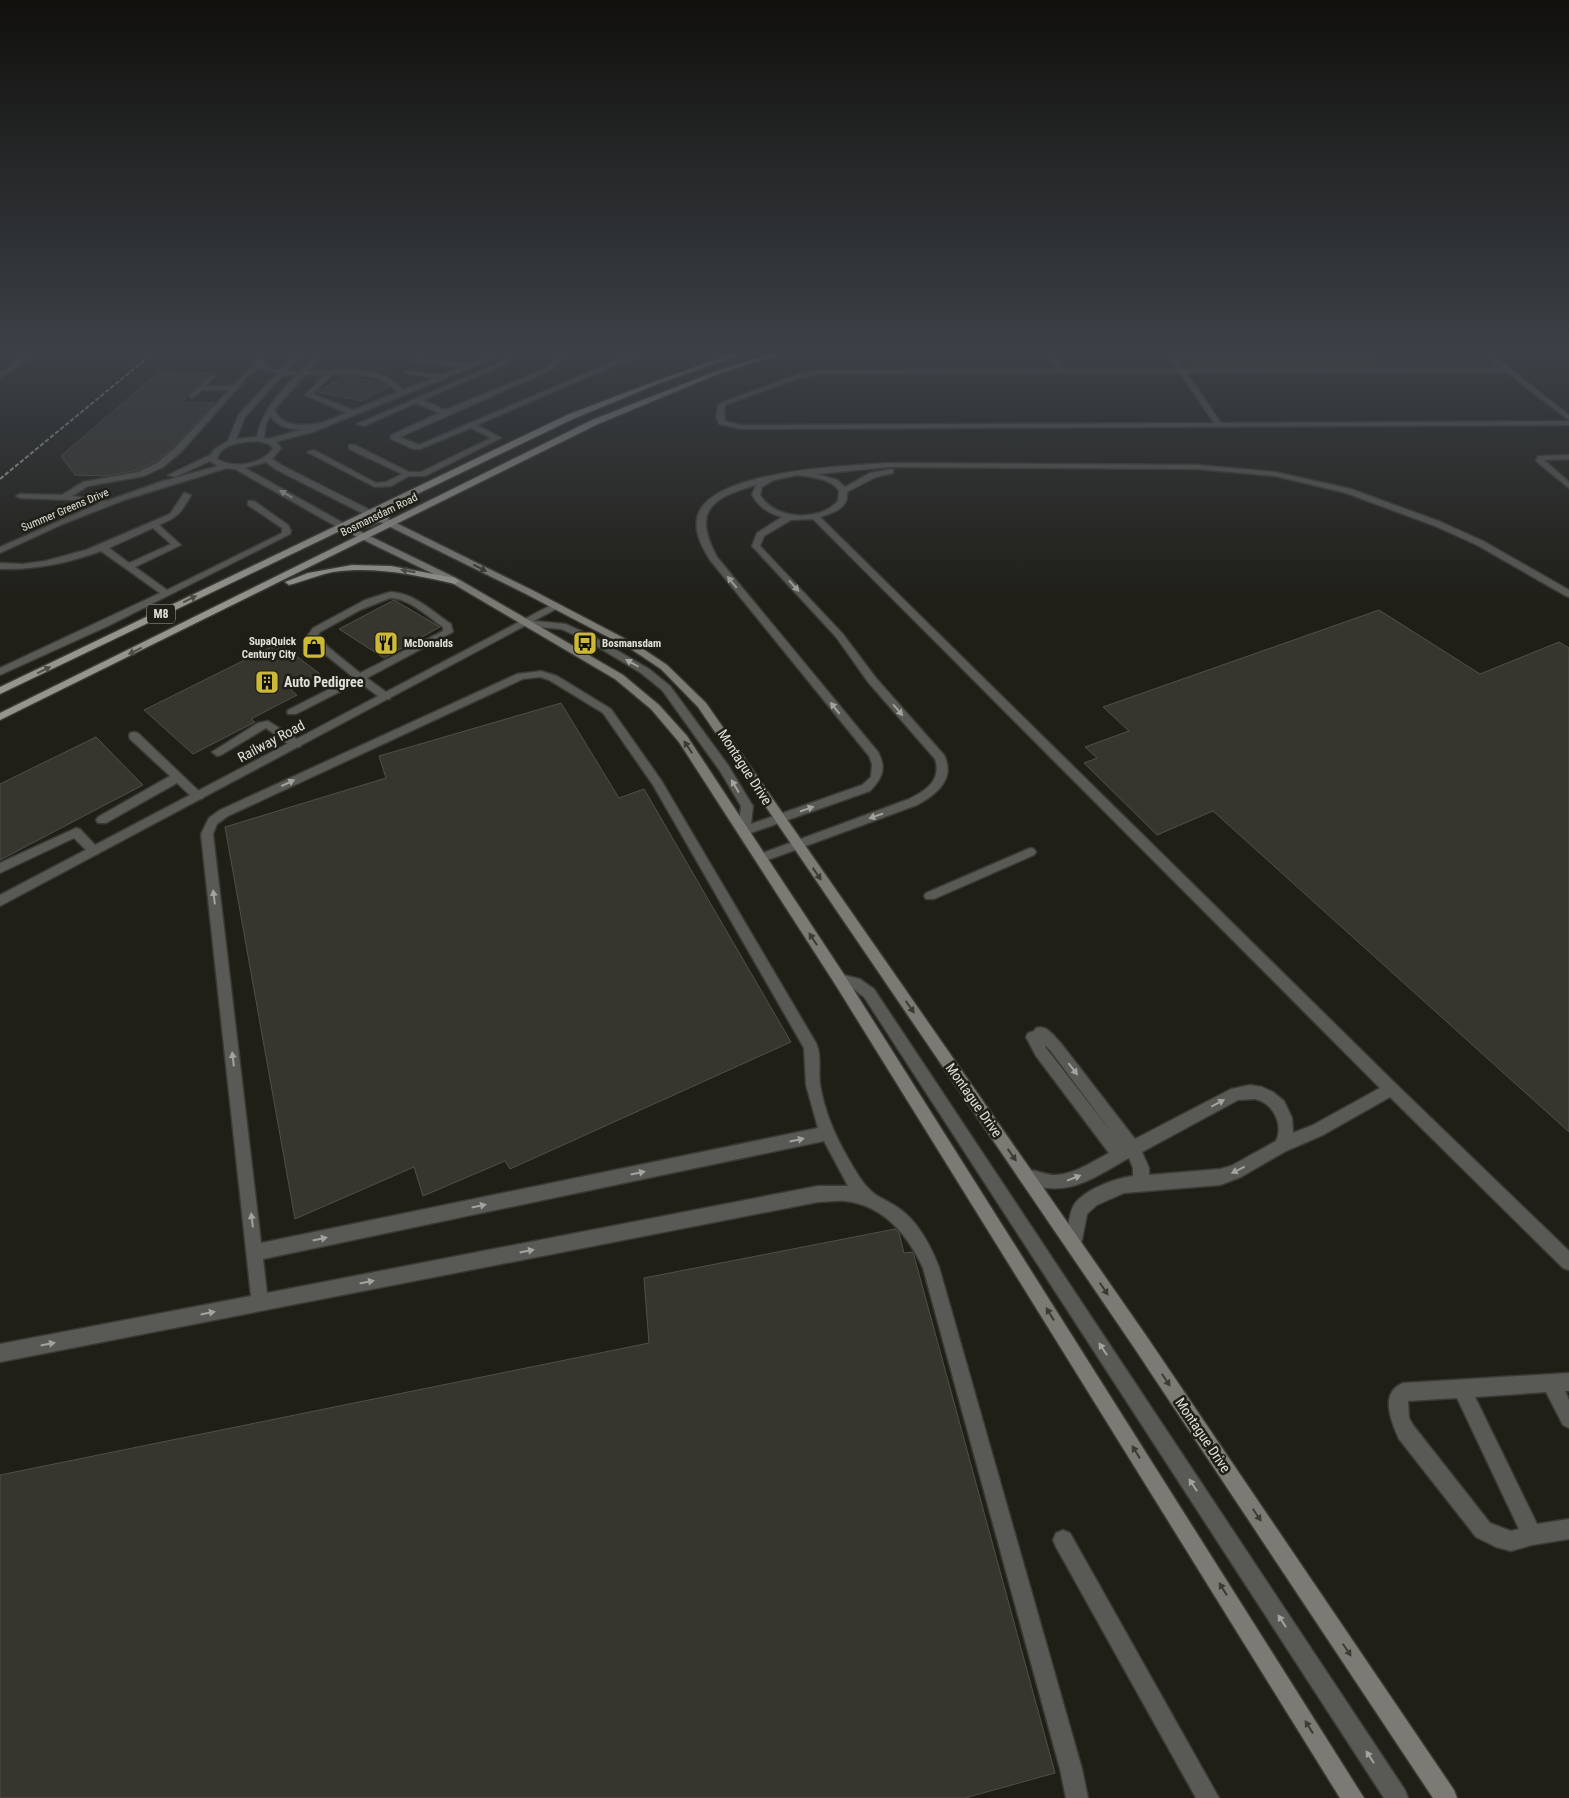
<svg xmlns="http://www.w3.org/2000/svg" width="1569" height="1798" font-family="'Roboto Condensed',sans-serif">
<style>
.green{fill:#453e12}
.building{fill:#36352e;stroke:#504f48}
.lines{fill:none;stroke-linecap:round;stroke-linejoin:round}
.service-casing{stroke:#3a3932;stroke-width:3}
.minor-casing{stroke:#3a3932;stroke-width:3}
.tertiary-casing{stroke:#3a3932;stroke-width:3}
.secondary-casing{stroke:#3a3932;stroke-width:3}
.primary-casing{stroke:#3a3932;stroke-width:3}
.service{fill:#595955;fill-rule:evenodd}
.minor{fill:#595955;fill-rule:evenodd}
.tertiary{fill:#595955;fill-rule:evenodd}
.secondary{fill:#7b7a75;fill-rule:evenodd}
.primary{fill:#95948d;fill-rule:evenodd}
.rail{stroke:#b0b0aa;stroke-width:2;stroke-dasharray:4.5 2;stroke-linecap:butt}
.oneway{fill:#a3a39f}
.oneway2{fill:#3b3a33}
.oneway3{fill:#4e4d46}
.labels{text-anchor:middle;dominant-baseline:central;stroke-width:5;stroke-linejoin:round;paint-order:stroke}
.far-street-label{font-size:11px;fill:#e0e0db;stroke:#1f1e17}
.far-poi-label{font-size:11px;font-weight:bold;fill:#e0e0db;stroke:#1f1e17;text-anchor:start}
.shield{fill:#1f1e17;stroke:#a6a6a0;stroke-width:1}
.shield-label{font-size:12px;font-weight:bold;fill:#e0e0db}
.poi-label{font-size:14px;font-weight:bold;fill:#e0e0db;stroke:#1f1e17;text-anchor:start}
.street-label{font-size:14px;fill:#e0e0db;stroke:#1f1e17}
</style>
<rect width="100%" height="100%" fill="#1f1e17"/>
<!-- green -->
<polygon class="green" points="1175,354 1372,354 1385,368 1195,369 1184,365"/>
<!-- building -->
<g class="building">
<polygon points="159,372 213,373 189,394 182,403 214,403 174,447 156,461 138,470 107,476 75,475 61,456"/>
<polygon points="344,376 382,383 389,387 361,401 317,392"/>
<polygon points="394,600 440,627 384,658 339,629"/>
<polygon points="1379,610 1480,674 1559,642 1569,648 1569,1132 1213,811 1157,835 1084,763 1097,758 1085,747 1129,731 1103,707"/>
<polygon points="279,643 320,674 291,690 297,695 251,719 255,722 193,754 144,710"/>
<polygon points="561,703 619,798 644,789 791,1042 510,1169 505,1161 423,1196 414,1167 295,1219 225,827 386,778 379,756"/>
<polygon points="96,737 143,785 0,860 0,784"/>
<polygon points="895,1229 899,1233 904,1253 913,1252 1055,1773 965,1798 0,1798 0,1475 649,1343 644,1278"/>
</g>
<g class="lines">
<!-- service casing -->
<g class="service-casing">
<g id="service">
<path d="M255 354H261L264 364 275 370C315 378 372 355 403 390L435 378 408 374 405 372 406 371 442 375 461 367 415 361 413 360V358L469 364 489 354H497L487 361 313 432 271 443 267 441 268 439 307 428 347 413 305 395 326 374 282 375 260 368 250 374 181 452 163 467 144 476 88 486 72 496 108 501 112 503 111 505 71 500 20 498 16 496 20 494 62 495 83 482 139 472 157 463 175 448 229 390H202L192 398 190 397V395L212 375 215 377 206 386H233L246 372 257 364ZM333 374C356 374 382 374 398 392L353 410 312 394Z"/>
<polygon points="510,354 517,354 503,365 422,400 445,410 547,368 560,354 567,354 551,370 400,437 419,445 631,354 640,354 477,425 501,438 425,476 409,476 391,486 375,487 307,452 314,450 376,483 386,482 402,474 349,449 349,445 355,445 409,472 421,472 491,438 471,428 420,449 413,449 391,439 391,435 439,413 416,403 364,426 357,424 499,363"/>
<polygon points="1569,455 1569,459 1544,460 1569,482 1569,488 1536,461 1538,456 1541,456"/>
<path d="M889 463 1197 465 1275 472 1351 489 1441 522 1483 541 1569 590V597L1566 596 1477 545 1435 526 1346 493 1275 476 1197 469 889 467 817 474 837 480 845 487 870 473 893 469V473L876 477 847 492C849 508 833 513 820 517L1396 1084 1569 1251V1270L1563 1268 1390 1097 1323 1135 1286 1151 1241 1177 1220 1185 1124 1193 1097 1205 1087 1214 1080 1250 1074 1252 1068 1250 1066 1244C1068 1233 1068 1215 1074 1205 1083 1190 1116 1178 1133 1176V1168L1129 1158C1091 1179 1066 1200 1021 1181L1019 1176 1021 1171C1031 1167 1044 1175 1055 1175 1075 1174 1092 1162 1109 1153L1036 1056 1026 1037 1028 1033 1034 1031 1036 1028C1046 1024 1053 1035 1060 1042L1135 1139 1231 1089 1250 1085 1262 1087 1273 1092 1284 1101 1292 1118 1293 1133 1313 1125 1380 1088 813 519 791 520 764 536 760 546 842 633 876 678 944 755C956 779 936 795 917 805L765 861H757L755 858 757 855 909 799C926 791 942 780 935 759L868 682 836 637 752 546 757 533 782 517C768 513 760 508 752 495L756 485C711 498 692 511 717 557L878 752C887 769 882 778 870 791L748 834H740L738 831 741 806 720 771 662 690 641 673 588 641 561 629 525 626 520 623 525 620 566 624 594 637 649 669 670 686 728 765 751 803 753 806 751 824 862 785 871 777 872 764 869 756 710 560C701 545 691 527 700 510 723 470 846 466 889 463ZM797 475C811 477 831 478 839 491L838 501C819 522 775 520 760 495L762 487 774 480ZM1045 1045 1050 1050 1112 1133 1046 1048ZM1255 1099C1273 1103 1284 1124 1276 1141L1231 1166 1220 1169 1149 1175V1168L1142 1152 1238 1100Z"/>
<path d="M184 493 191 495C181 513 178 517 159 525L181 545 135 567 167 590 282 533V528L248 505V501H254L288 525 291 531 290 534 108 626 0 675V668L160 593 101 551C68 563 35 570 0 569V563L23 564 45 561 86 550 170 514ZM153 528 171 544 129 563 109 548Z"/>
<path d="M390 592C413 592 433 612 451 624L453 632 367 678 390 695V699H382L359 682 296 714H288L287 712 288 710 353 677 321 651 308 635 313 628 365 600ZM390 598C409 598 428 617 443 627V631L360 673 328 647 318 635 320 632 360 610Z"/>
<path d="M541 671 557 676 611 709 661 780 816 1043C822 1055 818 1071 820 1084 824 1110 835 1136 848 1158 855 1170 864 1187 876 1195 886 1201 896 1205 905 1213 921 1227 931 1247 939 1267L1082 1769 1088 1798H1066L1060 1769 923 1268C908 1235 883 1205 845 1201 836 1200 827 1202 818 1202L0 1362V1344L251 1296 201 834 209 818 220 810 517 674ZM540 677 549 680 603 713 653 785 804 1048 806 1085 818 1128 261 1243 213 834 217 824 228 816 523 679ZM824 1141 848 1186H818L267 1293 263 1259Z"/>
<polygon points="268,721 300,741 301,744 300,747 292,747 266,728 221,755 217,756 212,752 258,723"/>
<polygon points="134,732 138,733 204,796 202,799 194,799 177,783 106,823 98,823 96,820 98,817 170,776 130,739 129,736 130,733"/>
<polygon points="76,828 80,829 98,848 100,851 98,854 90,854 74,838 0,873 0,863"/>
<polygon points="1030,848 1034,849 1036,852 1034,855 934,899 926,899 924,896 926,893"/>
<polygon points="840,974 860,979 874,989 1405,1790 1408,1798 1384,1798 864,997 852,988 835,984 833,980 835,976"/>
<path d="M1569 1373V1391H1565L1569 1400V1428L1563 1425 1546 1392 1475 1397 1537 1524 1569 1519V1539L1532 1545 1511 1551 1496 1547 1476 1537 1399 1439C1391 1421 1379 1393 1403 1383ZM1457 1398 1519 1529 1511 1531 1490 1523 1413 1425 1409 1418 1408 1401Z"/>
<polygon points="1063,1530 1070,1533 1219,1798 1196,1798 1056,1547 1053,1540 1056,1533"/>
</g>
</g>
<!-- minor casing -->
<g class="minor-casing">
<g id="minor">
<polygon points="27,354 35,354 0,378 0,373"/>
<path d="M1049 354H1055L1062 369H1178L1168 354H1174L1184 369 1501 368 1484 354H1491L1569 415V420L1506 372 1187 373 1221 423 1569 421V425L741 429 719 424 716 417 718 406 723 402 796 375 819 370 1056 369ZM1180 373 1214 423 741 425 725 421 724 407 727 404 800 378 819 374Z"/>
<polygon points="555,603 558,604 558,608 0,906 0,895"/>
</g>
</g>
<!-- tertiary casing -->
<g class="tertiary-casing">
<path id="tertiary" d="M295 354H302L245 417 236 439 257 437C261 405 296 377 317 354H324L274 410C284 430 307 425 326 422H329V426C309 430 283 434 270 416L266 424 264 438 275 440 281 448 272 459 283 466 372 511V515H366L277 470 266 462 245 468 345 524V528H339L235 469 227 468 124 500 63 524 0 553V547L98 504 160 482 218 466 210 461 175 477 168 475 210 455 216 448 228 441 239 414ZM258 441 269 444 273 448C263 465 233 469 217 459 221 442 244 442 258 441Z"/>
</g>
<!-- secondary casing -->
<g class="secondary-casing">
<g id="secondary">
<polygon points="366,511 372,511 532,590 637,645 667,665 706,703 1145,1334 1454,1790 1457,1798 1433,1798 1133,1346 698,707 661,669 631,649 526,594 366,515"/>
<polygon points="339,524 345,524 458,579 623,675 659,705 687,736 845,976 1364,1798 1340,1798 835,984 679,742 651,709 615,679 452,583 339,528"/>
</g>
</g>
<!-- primary casing -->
<g class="primary-casing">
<g id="primary">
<polygon points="732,354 742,354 660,383 573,419 355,524 365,523 385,515 389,517 388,519 367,527 344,529 0,694 0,687 567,415 656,381"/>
<polygon points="769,354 779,354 718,374 598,424 0,720 0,713 592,420 714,372"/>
<path d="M352 565 391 566 455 578 459 581 455 584C415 575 375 566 333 572 318 575 304 581 289 585L285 582 308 573Z"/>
</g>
</g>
<!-- service -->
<use href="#service" class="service"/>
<!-- minor -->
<use href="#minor" class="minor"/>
<!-- tertiary -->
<use href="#tertiary" class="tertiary"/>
<!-- secondary -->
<use href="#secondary" class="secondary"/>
<!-- primary -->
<use href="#primary" class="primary"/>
<!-- rail -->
<polyline class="rail" points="0,479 152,354"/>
</g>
<!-- one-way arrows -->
<defs><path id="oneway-solid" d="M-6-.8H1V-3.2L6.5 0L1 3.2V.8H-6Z" transform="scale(1.25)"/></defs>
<g class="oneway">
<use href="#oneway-solid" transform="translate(286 494) rotate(-150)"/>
<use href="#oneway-solid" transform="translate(732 582) rotate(-129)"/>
<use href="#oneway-solid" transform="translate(794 586) rotate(48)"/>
<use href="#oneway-solid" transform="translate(632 663) rotate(-150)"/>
<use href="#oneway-solid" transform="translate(835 708) rotate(-129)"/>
<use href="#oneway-solid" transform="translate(898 710) rotate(49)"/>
<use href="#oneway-solid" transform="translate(288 783) rotate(-25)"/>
<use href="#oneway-solid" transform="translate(735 786) rotate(-121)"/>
<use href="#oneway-solid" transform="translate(807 809) rotate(-19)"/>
<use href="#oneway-solid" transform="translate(876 816) rotate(161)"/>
<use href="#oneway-solid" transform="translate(214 897) rotate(-97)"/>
<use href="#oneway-solid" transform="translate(233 1059) rotate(-97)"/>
<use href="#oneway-solid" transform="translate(1073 1069) rotate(52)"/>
<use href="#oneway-solid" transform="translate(1218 1103) rotate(-28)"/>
<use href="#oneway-solid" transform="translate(797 1140) rotate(-12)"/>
<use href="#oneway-solid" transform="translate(1238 1170) rotate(154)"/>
<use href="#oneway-solid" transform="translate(638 1173) rotate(-12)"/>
<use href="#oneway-solid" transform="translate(1074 1178) rotate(-21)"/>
<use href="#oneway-solid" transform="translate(479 1206) rotate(-12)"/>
<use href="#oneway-solid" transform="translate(252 1220) rotate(-97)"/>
<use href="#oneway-solid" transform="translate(320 1239) rotate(-12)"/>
<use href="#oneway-solid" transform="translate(527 1251) rotate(-11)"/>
<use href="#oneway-solid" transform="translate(367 1282) rotate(-11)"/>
<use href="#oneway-solid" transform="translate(208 1313) rotate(-11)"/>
<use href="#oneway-solid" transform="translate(48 1344) rotate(-11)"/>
<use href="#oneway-solid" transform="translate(1103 1349) rotate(-123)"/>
<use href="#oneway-solid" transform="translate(1193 1485) rotate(-123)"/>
<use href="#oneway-solid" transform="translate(1282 1621) rotate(-123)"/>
<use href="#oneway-solid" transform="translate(1370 1757) rotate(-123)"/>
</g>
<g class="oneway2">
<use href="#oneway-solid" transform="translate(480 568) rotate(27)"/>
<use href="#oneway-solid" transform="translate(688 747) rotate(-124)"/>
<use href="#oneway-solid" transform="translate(817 874) rotate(55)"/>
<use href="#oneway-solid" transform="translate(813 939) rotate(-123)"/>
<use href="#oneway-solid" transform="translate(910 1007) rotate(55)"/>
<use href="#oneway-solid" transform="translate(1012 1155) rotate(55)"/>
<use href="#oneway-solid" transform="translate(1104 1289) rotate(56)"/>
<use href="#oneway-solid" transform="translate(1050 1314) rotate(-122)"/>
<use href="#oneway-solid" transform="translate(1166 1380) rotate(56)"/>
<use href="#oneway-solid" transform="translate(1136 1452) rotate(-122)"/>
<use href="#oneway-solid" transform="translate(1257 1515) rotate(56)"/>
<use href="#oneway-solid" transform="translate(1223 1589) rotate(-122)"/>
<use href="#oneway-solid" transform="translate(1347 1650) rotate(56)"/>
<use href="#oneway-solid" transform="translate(1309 1727) rotate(-122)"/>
</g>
<g class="oneway3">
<use href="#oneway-solid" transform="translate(408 571) rotate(-170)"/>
<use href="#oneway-solid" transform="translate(190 599) rotate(-26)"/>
<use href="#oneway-solid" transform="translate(135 651) rotate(154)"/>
<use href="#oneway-solid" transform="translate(44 670) rotate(-26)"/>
</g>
<!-- sky -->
<linearGradient id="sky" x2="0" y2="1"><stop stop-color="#11100d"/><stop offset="0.58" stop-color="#3c4147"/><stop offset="1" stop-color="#3c4147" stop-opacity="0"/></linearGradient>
<rect width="1569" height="606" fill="url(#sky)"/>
<!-- icons -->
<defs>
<g id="restaurant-square" transform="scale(1.25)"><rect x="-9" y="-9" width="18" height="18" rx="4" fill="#cdb938" stroke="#1f1e17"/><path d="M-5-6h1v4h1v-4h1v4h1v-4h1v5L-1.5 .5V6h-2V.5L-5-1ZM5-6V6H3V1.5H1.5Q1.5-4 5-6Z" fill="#111"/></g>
<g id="bus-square" transform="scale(1.25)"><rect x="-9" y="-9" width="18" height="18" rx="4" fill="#cdb938" stroke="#1f1e17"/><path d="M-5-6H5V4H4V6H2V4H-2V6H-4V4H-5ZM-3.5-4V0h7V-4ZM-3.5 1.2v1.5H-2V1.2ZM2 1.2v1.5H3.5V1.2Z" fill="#111"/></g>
<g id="shop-square" transform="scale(1.25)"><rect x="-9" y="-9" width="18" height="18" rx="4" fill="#cdb938" stroke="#1f1e17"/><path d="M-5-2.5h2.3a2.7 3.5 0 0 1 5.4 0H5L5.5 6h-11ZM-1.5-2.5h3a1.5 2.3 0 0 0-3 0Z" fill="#111"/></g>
<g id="building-square" transform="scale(1.25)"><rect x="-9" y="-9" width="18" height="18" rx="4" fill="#cdb938" stroke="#1f1e17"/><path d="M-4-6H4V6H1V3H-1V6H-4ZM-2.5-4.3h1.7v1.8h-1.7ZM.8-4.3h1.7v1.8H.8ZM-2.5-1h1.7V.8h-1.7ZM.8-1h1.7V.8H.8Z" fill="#111"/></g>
</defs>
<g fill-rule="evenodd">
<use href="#restaurant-square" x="386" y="643"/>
<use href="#bus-square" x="585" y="643"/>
<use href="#shop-square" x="314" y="647"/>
<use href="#building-square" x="267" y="682"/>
</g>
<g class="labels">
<!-- far-street labels -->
<g class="far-street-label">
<text transform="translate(65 510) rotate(-23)">Summer Greens Drive</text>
<text transform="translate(379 515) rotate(-26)">Bosmansdam Road</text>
</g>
<!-- far-poi labels -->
<g class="far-poi-label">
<text x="296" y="641" text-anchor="end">SupaQuick<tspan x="296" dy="13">Century City</tspan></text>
<text x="404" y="643">McDonalds</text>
<text x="602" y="643">Bosmansdam</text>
</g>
<!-- shield labels -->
<rect class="shield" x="147" y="604.5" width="28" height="19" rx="4"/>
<g class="shield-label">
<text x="161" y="614">M8</text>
</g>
<!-- poi labels -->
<g class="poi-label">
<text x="284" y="682">Auto Pedigree</text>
</g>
<!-- street labels -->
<g class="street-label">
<text transform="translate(271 741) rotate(-28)">Railway Road</text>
<text transform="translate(745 767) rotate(57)">Montague Drive</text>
<text transform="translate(974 1100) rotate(55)">Montague Drive</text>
<text transform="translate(1203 1435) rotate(56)">Montague Drive</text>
</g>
</g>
</svg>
